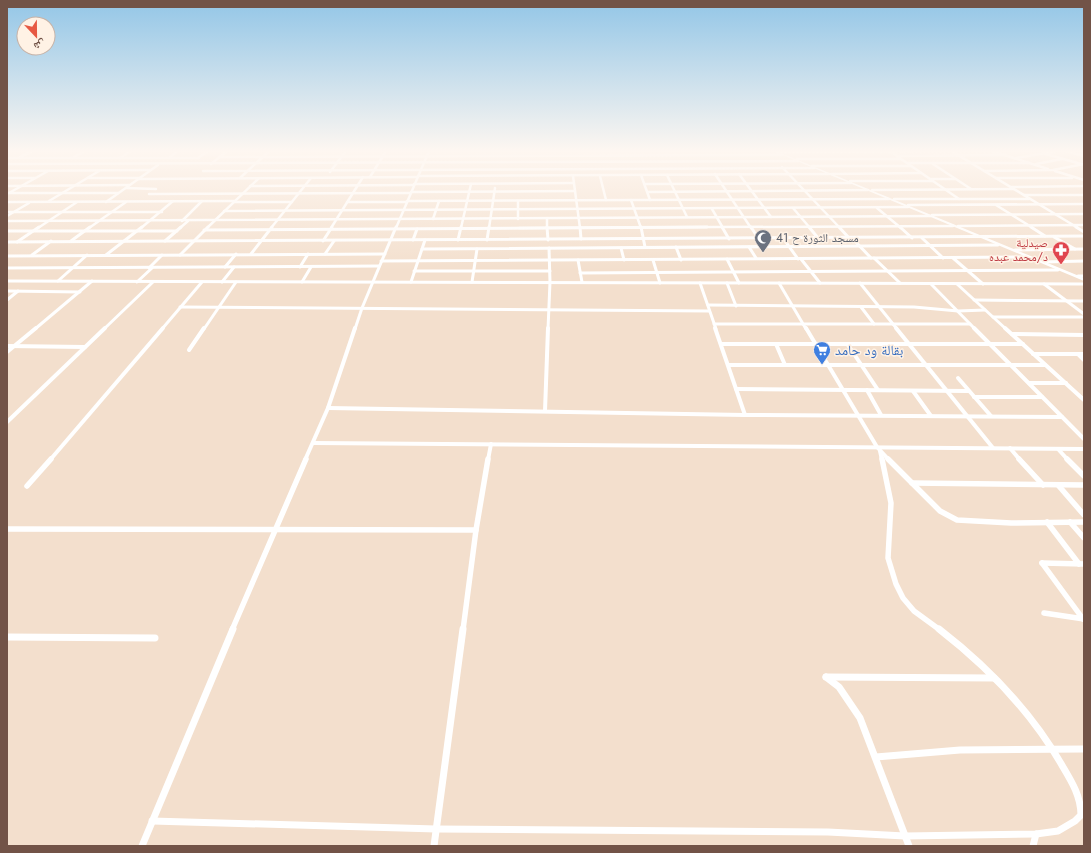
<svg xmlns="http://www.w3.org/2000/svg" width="1091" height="853" font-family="Jost,'Noto Naskh Arabic',sans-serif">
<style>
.residential{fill:#f3dfcd}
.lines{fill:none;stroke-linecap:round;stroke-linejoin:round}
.minor-far4{stroke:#fff;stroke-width:2.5}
.minor-far3{stroke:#fff;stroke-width:3}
.minor-far2{stroke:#fff;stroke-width:4}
.minor-far1{stroke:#fff;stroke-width:5.5}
.minor{stroke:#fff;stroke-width:7}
.tertiary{fill:#fff;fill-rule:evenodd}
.secondary{fill:#fff;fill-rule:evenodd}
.labels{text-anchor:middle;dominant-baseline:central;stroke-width:3;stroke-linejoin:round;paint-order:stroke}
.far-worship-label{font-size:12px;fill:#5b616d;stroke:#fff2e5;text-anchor:start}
.far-health-label{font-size:12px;fill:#be3a42;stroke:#fff2e5;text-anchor:end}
.shop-label{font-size:14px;fill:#366cbe;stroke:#fff2e5;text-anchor:start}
</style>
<rect width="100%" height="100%" fill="#fceedf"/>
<!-- residential -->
<rect class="residential" x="7" y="151" width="1077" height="695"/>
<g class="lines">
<!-- minor-far4 -->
<g class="minor-far4">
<polyline points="992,151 1048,169"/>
<polyline points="1066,151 1084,156"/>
<polyline points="780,152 993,151"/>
<polyline points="891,152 959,199"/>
<polyline points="953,152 1078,228"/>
<polyline points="1046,154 1081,164"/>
<polyline points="897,156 1006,155"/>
<polyline points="20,157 33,151"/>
<polyline points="170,157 178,151"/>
<polyline points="219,157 782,155"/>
<polyline points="7,158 199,158"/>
<polyline points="72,158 85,151"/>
<polyline points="120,158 131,151"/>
<polyline points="198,158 208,151"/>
<polyline points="1016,158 1058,151"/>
<polyline points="797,159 901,159"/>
<polyline points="908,163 1030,163"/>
<polyline points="7,164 798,161"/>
<polyline points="211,164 227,151"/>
<polyline points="933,164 971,189"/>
<polyline points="1036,164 1062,159"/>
<polyline points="812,166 911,166"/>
<polyline points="782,167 840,228"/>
<polyline points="7,171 150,170"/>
<polyline points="203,171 814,168"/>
<polyline points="984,171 1053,170 1084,164"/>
<polyline points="1055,171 1084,180"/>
<polyline points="330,172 346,151"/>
<polyline points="715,174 751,228"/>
<polyline points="739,174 771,217"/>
<polyline points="831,174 921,173"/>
<polyline points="641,175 650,200"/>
<polyline points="667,175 687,217"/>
<polyline points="418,176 829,174"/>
<polyline points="573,176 580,228"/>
<polyline points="600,176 606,200"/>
<polyline points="370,177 386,151"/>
<polyline points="7,178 35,178"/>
<polyline points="88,178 140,178"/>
<polyline points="240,178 269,151"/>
<polyline points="996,178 1072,178"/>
<polyline points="138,179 417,177"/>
<polyline points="931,179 955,179"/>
<polyline points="850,181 933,181"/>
<polyline points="414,184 573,183"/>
<polyline points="645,184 851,183"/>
<polyline points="7,186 129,185"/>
<polyline points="250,186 414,185"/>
<polyline points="1011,187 1084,186"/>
<polyline points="126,188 156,189"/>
<polyline points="872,190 1014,189"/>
<polyline points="411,192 575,191"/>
<polyline points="648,192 868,190"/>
<polyline points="7,193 118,193"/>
<polyline points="9,193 48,171"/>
<polyline points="149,194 410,193"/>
<polyline points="1024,195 1084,195"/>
<polyline points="894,199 1029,199"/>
<polyline points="631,200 641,228"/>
<polyline points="49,201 99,171"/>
<polyline points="407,201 889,199"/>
<polyline points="518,201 518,219"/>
<polyline points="7,202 235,201"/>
<polyline points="106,202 158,165"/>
<polyline points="233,202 292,202"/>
<polyline points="347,202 407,202"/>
<polyline points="908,205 1084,204"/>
<polyline points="996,205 1033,228"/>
<polyline points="793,208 810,228"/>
<polyline points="877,208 901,228"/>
<polyline points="712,209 723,228"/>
<polyline points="224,211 908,207"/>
<polyline points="7,212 162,212"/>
<polyline points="932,215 1084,214"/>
<polyline points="7,216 29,203"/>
<polyline points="433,219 439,201"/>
<polyline points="547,219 547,228"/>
<polyline points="7,221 931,216"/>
<polyline points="182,221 202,201"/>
<polyline points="958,226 1084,225"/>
<polyline points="38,228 77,202"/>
<polyline points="89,228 126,202"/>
<polyline points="141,228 173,201"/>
<polyline points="180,228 188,221"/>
<polyline points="207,228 259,178"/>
<polyline points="271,228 311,178"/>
<polyline points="331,228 363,177"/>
<polyline points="396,228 429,151"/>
<polyline points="461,228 471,184"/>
<polyline points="489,228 495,188"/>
<polyline points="519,228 953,226"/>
</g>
<!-- minor-far3 -->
<g class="minor-far3">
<polyline points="547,227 548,240"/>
<polyline points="580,227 581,239"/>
<polyline points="641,227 645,247"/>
<polyline points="722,227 729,239"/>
<polyline points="751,227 758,238"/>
<polyline points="809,227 818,238"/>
<polyline points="839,227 849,238"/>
<polyline points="900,227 912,238"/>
<polyline points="1031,227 1045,236"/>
<polyline points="1076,227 1084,232"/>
<polyline points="204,230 707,227"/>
<polyline points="7,231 177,231"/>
<polyline points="1054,237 1075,249"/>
<polyline points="783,238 798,259"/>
<polyline points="852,238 871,258"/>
<polyline points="922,238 943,258"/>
<polyline points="413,240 417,229"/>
<polyline points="458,240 461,227"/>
<polyline points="487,240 489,227"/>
<polyline points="71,241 90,227"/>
<polyline points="165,241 181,227"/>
<polyline points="323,241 332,227"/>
<polyline points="7,242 1084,236"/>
<polyline points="17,242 39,227"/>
<polyline points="676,247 681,260"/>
<polyline points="749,247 756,258"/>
<polyline points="621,248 624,260"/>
<polyline points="422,249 998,245"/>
<polyline points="1015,250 1084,249"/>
<polyline points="251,254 272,227"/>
<polyline points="325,254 334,241"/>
<polyline points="32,255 51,241"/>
<polyline points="106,255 142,227"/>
<polyline points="180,255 208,227"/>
<polyline points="7,256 385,254"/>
<polyline points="874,258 900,283"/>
<polyline points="953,258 983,284"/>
<polyline points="727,259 739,283"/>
<polyline points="801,259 820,283"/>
<polyline points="578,260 582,282"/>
<polyline points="653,260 660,283"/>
<polyline points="381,261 1028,257"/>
<polyline points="1044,262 1084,261"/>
<polyline points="225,267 236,254"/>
<polyline points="300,267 308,254"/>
<polyline points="7,268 379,266"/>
<polyline points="149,268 162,255"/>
<polyline points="414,271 550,271"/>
<polyline points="580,273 1058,270"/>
<polyline points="1078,276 1084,276"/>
<polyline points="7,281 1084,284"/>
<polyline points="58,281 87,255"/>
<polyline points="137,282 152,268"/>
<polyline points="222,282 234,267"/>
<polyline points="302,282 311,267"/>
<polyline points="411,282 425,240"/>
<polyline points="472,282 477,249"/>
<polyline points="700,283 716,329"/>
<polyline points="727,283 736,306"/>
<polyline points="779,283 806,329"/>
<polyline points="860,283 897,329"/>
<polyline points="931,284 975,329"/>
<polyline points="957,284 1006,329"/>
<polyline points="1044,284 1084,314"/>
<polyline points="7,291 80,292"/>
<polyline points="7,300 18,291"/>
<polyline points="974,300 1084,301"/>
<polyline points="708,305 914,307 958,311 985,310"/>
<polyline points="180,307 709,311"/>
<polyline points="861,307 874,324"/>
<polyline points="993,317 1084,317"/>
<polyline points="714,324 970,324"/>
<polyline points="35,329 92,281"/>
<polyline points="104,329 153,282"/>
<polyline points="162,329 202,282"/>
<polyline points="204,329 236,282"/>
<polyline points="355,329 362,308 396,227"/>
<polyline points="548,329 550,282 549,248"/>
</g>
<!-- minor-far2 -->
<g class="minor-far2">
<polyline points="715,328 745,415"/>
<polyline points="806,328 877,447 889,460"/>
<polyline points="896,328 993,448"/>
<polyline points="974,328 1084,439"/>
<polyline points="1005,328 1084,400"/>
<polyline points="1012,334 1084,335"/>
<polyline points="721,344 1023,344"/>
<polyline points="776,344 785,365"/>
<polyline points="848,345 878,390"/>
<polyline points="7,346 85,347"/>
<polyline points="189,350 204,328"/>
<polyline points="7,352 36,328"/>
<polyline points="1033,354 1084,354"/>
<polyline points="1078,354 1084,360"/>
<polyline points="729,365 1045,365"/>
<polyline points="958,378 991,416"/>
<polyline points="1029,383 1066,383"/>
<polyline points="736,389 968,391"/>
<polyline points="867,390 881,415"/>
<polyline points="913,391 931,416"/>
<polyline points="974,397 1042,397"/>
<polyline points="328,408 745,415 1062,417"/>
<polyline points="545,411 548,328"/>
<polyline points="7,422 105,328"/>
<polyline points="313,443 1084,449"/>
<polyline points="1010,448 1020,460"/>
<polyline points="1058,449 1068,460"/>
<polyline points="880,451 882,460"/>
<polyline points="50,460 163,328"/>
<polyline points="305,460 328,408 355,328"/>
<polyline points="488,460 491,444"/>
</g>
<!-- minor-far1 -->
<g class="minor-far1">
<polyline points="882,459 891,503 888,558 896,584 903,598 914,611 940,630"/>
<polyline points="888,459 940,511 957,520 1011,523 1084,522"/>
<polyline points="1019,459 1043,485"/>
<polyline points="1067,459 1084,476"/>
<polyline points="912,483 1084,485"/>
<polyline points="1058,485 1084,515"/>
<polyline points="27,486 51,459"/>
<polyline points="1047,522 1079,564"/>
<polyline points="1070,522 1084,538"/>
<polyline points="7,529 476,530"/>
<polyline points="1042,563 1083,619"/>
<polyline points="1042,563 1084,564"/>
<polyline points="1044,613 1084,619"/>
<polyline points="232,630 306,459"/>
<polyline points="463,630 476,530 488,459"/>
</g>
<!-- minor -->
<g class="minor">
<polyline points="7,637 155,638"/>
<polyline points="826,677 839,687 860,718 909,846"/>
<polyline points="826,677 994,678"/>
<polyline points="876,757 960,750 1084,749"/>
<path d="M152 821 436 829 828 832 905 836 1036 834 1058 831 1075 821 1081 815C1081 797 1072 782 1063 767 1032 712 988 667 939 629"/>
<polyline points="142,846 233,629"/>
<polyline points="434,846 463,629"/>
<polyline points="1033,846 1036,834"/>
</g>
<!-- tertiary -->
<polygon class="tertiary" points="7,151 75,151 74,152 7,152"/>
<!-- secondary -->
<polygon class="secondary" points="773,151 776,151 1084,278 1084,281"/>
</g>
<!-- sky -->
<linearGradient id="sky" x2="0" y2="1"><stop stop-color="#93c6e7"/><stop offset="0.56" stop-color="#fef7f1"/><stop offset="1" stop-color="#fef7f1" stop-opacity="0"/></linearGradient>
<rect width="1091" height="270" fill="url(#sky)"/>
<!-- icons -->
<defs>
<g id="mosque-pin" transform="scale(0.9)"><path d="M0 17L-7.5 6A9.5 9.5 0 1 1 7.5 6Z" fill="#6b7280" stroke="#fff2e5"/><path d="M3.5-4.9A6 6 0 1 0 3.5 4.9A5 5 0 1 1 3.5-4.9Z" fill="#fff"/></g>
<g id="pharmacy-pin" transform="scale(0.9)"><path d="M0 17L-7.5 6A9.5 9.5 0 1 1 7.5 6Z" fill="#e0444e" stroke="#fff2e5"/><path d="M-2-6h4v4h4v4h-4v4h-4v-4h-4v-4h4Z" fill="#fff"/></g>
<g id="supermarket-pin" transform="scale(0.9)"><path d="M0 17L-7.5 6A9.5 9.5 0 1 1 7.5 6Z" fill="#3f7fe0" stroke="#fff2e5"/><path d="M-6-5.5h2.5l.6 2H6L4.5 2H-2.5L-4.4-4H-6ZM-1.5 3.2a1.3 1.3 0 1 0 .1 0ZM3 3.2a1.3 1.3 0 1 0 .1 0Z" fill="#fff"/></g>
</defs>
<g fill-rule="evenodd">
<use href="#mosque-pin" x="763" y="238"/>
<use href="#pharmacy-pin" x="1061" y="250"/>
<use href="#supermarket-pin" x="822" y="350"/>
</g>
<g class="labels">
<!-- far-worship labels -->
<g class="far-worship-label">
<text x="776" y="238">مسجد الثورة ح 41</text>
</g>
<!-- far-health labels -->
<g class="far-health-label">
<text x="1048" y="243">صيدلية<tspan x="1048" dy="14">د/محمد عبده</tspan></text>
</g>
<!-- shop labels -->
<g class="shop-label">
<text x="835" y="350">بقالة ود حامد</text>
</g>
</g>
<!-- border -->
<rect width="1091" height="853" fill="none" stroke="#725347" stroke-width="16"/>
<!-- north arrow -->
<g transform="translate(36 36) rotate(158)"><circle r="19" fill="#fff2e5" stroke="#c7b2a6"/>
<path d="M0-3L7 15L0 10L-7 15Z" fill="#e75943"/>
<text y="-6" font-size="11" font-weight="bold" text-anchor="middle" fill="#725347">ش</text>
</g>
</svg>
